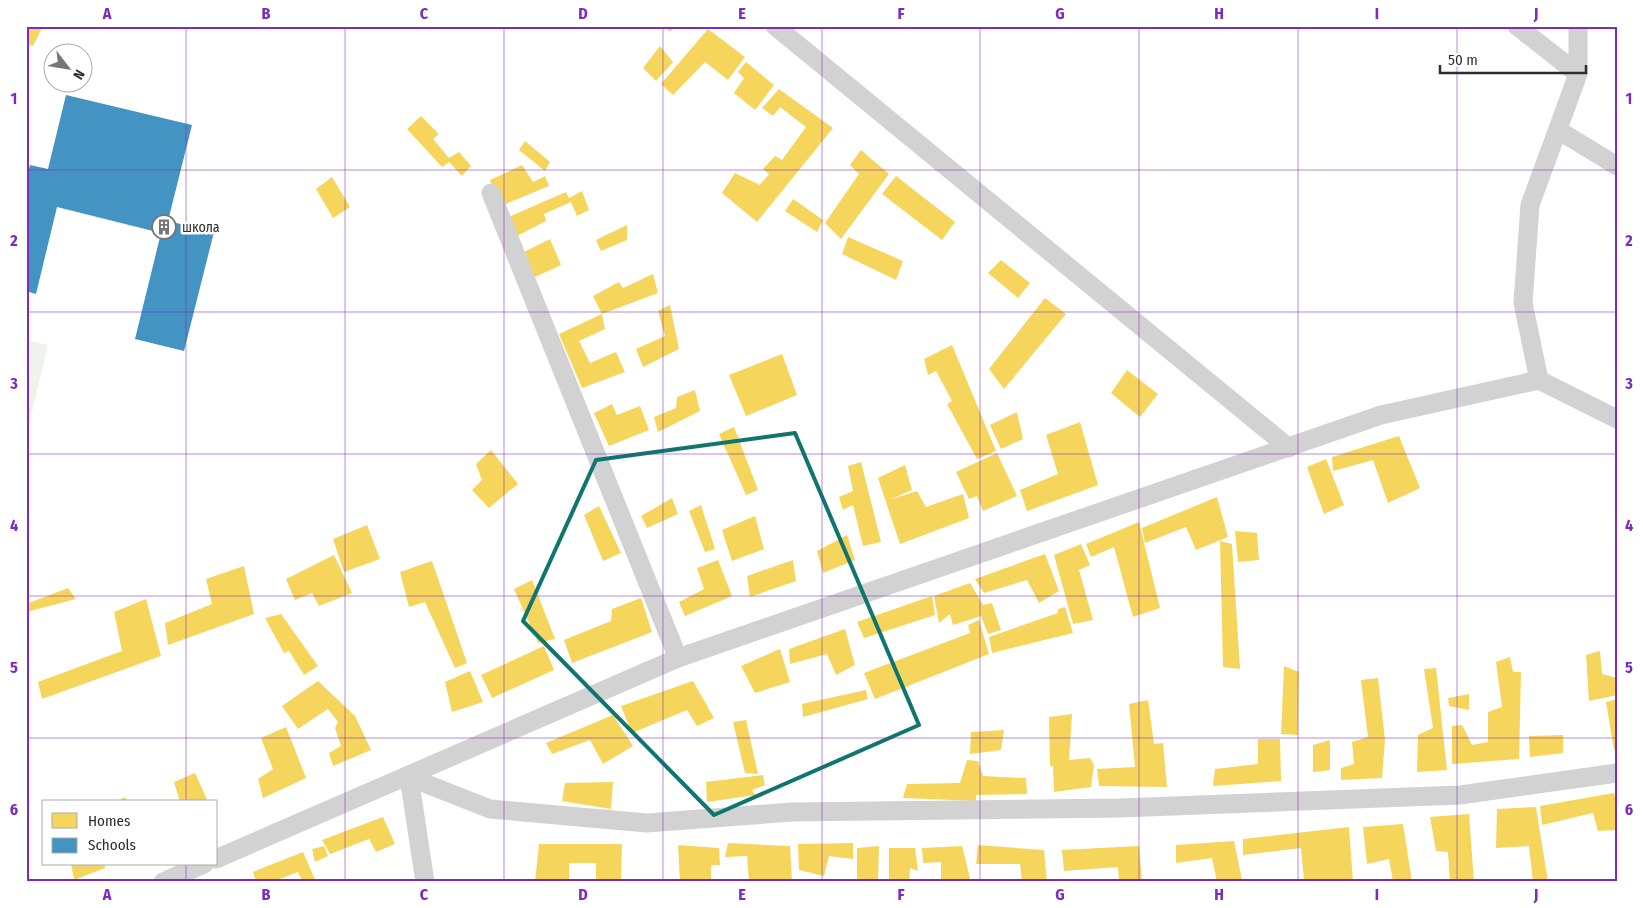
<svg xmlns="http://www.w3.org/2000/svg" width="1643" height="908" font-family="'Fira Sans Condensed',sans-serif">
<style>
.green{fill:#eef3eb}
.homes{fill:#f6d55c}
.schools{fill:#4393c3}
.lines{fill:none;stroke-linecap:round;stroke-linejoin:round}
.minor{stroke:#d2d2d2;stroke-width:19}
.marked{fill:none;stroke:#0f766e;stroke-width:4;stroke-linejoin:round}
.grid{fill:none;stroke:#7b2cbf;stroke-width:1;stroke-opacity:0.55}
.labels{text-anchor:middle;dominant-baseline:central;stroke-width:5;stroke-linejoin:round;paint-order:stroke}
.poi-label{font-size:14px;fill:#2d2d2d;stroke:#fff;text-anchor:start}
.neatline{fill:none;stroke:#7b2cbf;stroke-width:2}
.grid-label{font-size:16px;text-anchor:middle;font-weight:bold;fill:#7b2cbf}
</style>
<rect width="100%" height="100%" fill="#fff"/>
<!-- green -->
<polygon class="green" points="26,340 48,345 29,424 26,423"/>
<!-- homes -->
<g class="homes">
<polygon points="26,26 43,26 33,46 26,43"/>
<polygon points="664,26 675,26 670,32"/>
<polygon points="708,29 745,57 728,80 705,62 673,95 661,84"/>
<polygon points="660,46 673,62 656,81 643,68"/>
<polygon points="746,62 774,85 755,110 734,93 744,78 738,72"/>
<polygon points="779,89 833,128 757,222 722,193 735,173 760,185 769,174 763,169 775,156 782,160 806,127 780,107 773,116 762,108"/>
<polygon points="421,116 439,134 433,139 449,158 459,152 471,166 462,176 449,162 442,167 407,129"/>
<polygon points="525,141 550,162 545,171 519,150"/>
<polygon points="861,150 889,174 841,239 825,223 859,174 850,165"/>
<polygon points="522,165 533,182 545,176 549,186 501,206 490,180"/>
<polygon points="896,176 955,222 942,240 882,194"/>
<polygon points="332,177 350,207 333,218 316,189"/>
<polygon points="582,191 589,210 577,216 571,202 544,214 546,221 515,237 506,218 566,192 569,198"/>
<polygon points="793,199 823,220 817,232 785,211"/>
<polygon points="627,225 627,240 601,251 596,240"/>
<polygon points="848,237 903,261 896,280 842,254"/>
<polygon points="550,239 561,265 535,277 524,252"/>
<polygon points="1001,260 1030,283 1018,298 988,273"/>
<polygon points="653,274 658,293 602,314 593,296 619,282 623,288"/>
<polygon points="1045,298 1066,314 1004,389 989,369"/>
<polygon points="670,305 679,349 643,367 636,349 665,336 658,311"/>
<polygon points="602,314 605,329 579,341 590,363 616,352 625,372 582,388 559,334"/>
<polygon points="952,345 996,451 977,459 947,404 952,401 936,371 928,375 924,359"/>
<polygon points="782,354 797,395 746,416 729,375"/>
<polygon points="1127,370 1158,394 1140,417 1111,393"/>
<polygon points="695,390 700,411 658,432 654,417 676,408 677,397"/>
<polygon points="612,404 617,415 640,406 649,430 609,446 594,413"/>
<polygon points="1017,412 1023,439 1001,449 990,425"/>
<polygon points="1080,422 1098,485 1027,511 1020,490 1058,474 1046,435"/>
<polygon points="734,427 758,490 746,495 719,434"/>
<polygon points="1399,436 1420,488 1388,503 1373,460 1333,471 1332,457"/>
<polygon points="491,450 518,484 489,508 472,490 482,480 476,464"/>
<polygon points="997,453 1017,496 983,511 977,496 969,499 956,472"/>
<polygon points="1326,459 1344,505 1324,514 1307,467"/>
<polygon points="861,462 881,542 863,546 853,505 843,510 839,497 853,491 848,466"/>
<polygon points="905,465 912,490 889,500 917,491 926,507 963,494 969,518 900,544 878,478"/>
<polygon points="1217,497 1228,537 1196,550 1186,527 1145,543 1142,528"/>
<polygon points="672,498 678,514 647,528 641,516"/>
<polygon points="701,505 715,549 705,552 689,511"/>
<polygon points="599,506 621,553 603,561 584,515"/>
<polygon points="755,516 764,549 732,561 722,530"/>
<polygon points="1139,522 1160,608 1133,617 1114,547 1091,557 1086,544"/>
<polygon points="367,525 380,559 344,572 333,539"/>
<polygon points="1235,531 1257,533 1259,560 1238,562"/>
<polygon points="847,535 855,560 823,573 817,551"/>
<polygon points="1220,541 1232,544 1240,669 1223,667"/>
<polygon points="1081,544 1090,565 1079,570 1093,620 1073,624 1054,555"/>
<polygon points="1045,554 1059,591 1039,603 1027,580 984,593 975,579"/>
<polygon points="334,555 352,593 319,606 312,593 295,600 286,579"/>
<polygon points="718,560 732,596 685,616 679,602 704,589 697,568"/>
<polygon points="793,560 796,581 750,597 747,576"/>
<polygon points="432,561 467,663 455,668 425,602 409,607 400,572"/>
<polygon points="244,566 254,614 168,645 165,623 212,604 206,579"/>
<polygon points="532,580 555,639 538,643 514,589"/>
<polygon points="970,583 983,605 992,603 1001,630 988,634 981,616 953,625 950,614 939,623 934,596"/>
<polygon points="68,588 76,599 26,612 26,604"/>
<polygon points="932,596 935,615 864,638 857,622"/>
<polygon points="641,598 652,632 572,663 564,640 611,621 612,609"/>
<polygon points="146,599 161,656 42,699 38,682 122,651 114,612"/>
<polygon points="1065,607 1073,633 992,653 989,637 1058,613 1058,609"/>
<polygon points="281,614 318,666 304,675 289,651 284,653 265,618"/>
<polygon points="979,620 989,654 875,699 864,673 970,633 968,625"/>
<polygon points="845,629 855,665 836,675 827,654 790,664 789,649"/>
<polygon points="544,646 554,670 492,698 481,675"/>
<polygon points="780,649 790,682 755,693 741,666"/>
<polygon points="1600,651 1602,674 1617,678 1617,695 1589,701 1586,655"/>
<polygon points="1510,657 1513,672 1521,672 1519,759 1452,764 1452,726 1462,725 1472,745 1488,742 1488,712 1502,707 1496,662"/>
<polygon points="1284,666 1299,672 1298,735 1281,734"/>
<polygon points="1436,668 1447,770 1417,772 1418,735 1433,728 1424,669"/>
<polygon points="470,671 483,702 452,712 445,682"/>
<polygon points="1378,678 1385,740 1382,778 1341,780 1341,768 1354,764 1352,742 1368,737 1361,680"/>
<polygon points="318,681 355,716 371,750 333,766 329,753 341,746 335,728 338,722 328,709 298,729 282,706"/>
<polygon points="693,681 714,718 697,726 687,710 632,733 621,706"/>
<polygon points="866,690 868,699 803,717 802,704"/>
<polygon points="1469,694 1469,710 1449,706 1448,698"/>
<polygon points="1617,699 1617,750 1614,750 1606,702"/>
<polygon points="1148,700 1154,744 1163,743 1167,787 1099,786 1097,769 1135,767 1129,704"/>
<polygon points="1072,714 1069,760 1090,758 1094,765 1091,787 1054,792 1053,766 1050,766 1049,717"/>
<polygon points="613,715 633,746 603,764 590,740 552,754 546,743"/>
<polygon points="746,720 758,774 745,773 733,722"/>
<polygon points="286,727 306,778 263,798 258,779 273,769 261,738"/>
<polygon points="1004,730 1001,750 970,754 971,732"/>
<polygon points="1563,735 1563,753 1530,757 1529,736"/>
<polygon points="1258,739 1280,739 1281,781 1213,786 1215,769 1258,764"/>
<polygon points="1330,740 1330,770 1313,772 1313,745"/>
<polygon points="967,760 978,761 983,776 1026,778 1027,794 976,795 976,801 903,798 907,784 960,783"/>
<polygon points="195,773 208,802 180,802 174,782"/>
<polygon points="763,775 765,785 752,790 755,795 707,802 706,782"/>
<polygon points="613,782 611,809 562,801 565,783"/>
<polygon points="1614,793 1617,803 1617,830 1598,831 1593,813 1542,825 1540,806"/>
<polygon points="125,797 127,802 116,802"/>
<polygon points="1536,807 1548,882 1533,882 1529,846 1496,848 1497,809"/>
<polygon points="1469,814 1474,882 1450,882 1448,852 1436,851 1430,817"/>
<polygon points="383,817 395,844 376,852 369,839 330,854 322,840"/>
<polygon points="1403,824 1412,882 1393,882 1389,859 1367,864 1363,827"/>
<polygon points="1349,827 1353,882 1304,880 1301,848 1243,855 1243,839"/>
<polygon points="1234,841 1242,880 1217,882 1212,858 1176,863 1176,845"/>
<polygon points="728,843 790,846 792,882 749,882 747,856 725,857"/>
<polygon points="853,843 853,859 829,856 824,876 799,870 798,844"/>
<polygon points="539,844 622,844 621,882 596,882 596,863 569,863 569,882 535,882"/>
<polygon points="678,845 719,848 720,865 711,865 711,882 680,882"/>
<polygon points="978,845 1044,850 1047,882 1022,882 1020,864 976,864"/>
<polygon points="324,846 328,856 315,862 312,849"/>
<polygon points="879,846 878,882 857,882 857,848"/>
<polygon points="962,846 971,882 941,882 941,862 923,863 922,848"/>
<polygon points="1139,846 1142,882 1119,882 1118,867 1064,871 1062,850"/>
<polygon points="889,848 915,848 918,871 910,868 909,882 889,882"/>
<polygon points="303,852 316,882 303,882 298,872 272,882 256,882 253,872"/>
<polygon points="71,864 105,864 105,868 74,880"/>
</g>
<!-- schools -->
<polygon class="schools" points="66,95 192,125 168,221 214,232 184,351 135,339 161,233 57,207 36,294 26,291 26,180 30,165 48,169"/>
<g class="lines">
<!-- minor -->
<g class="minor">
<polyline points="775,26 1289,448"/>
<polyline points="1517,26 1578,74"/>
<polyline points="1578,26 1578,74 1530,205 1523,303 1539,380 1617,419"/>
<polyline points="1558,130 1617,166"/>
<polyline points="491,193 678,658"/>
<polyline points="409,777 490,809 647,823 792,812 1120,808 1460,795 1617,773"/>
<polyline points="409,777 425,882"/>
<polyline points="216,859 678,658 1381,415 1539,380"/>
<polyline points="163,882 204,864"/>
</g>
</g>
<!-- marked area -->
<path class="marked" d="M795 433 919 725 714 815 523 621 596 460Z"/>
<!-- grid -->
<path class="grid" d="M186 26V802M345 26V882M504 26V882M663 26V882M822 26V882M980 26V882M1139 26V882M1298 26V882M1457 26V882M26 170H1617M26 312H1617M26 454H1617M26 596H1617M26 738H1617M186 864V882"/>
<!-- icons -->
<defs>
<g id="building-ring" transform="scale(1.25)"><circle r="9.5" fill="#fff" stroke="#767676" stroke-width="1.5"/><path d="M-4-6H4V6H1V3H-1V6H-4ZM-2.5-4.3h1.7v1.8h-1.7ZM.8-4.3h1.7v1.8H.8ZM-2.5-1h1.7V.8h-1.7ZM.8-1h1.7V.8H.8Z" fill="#767676"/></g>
</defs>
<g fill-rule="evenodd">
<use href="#building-ring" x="164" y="227"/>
</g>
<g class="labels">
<!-- poi labels -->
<g class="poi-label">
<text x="182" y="227">школа</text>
</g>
</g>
<!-- border -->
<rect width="1643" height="908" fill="none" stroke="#ffffff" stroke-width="55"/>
<!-- legend -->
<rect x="42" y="800" width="175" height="65" fill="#ffffff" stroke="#ababab"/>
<rect x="52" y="813" width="25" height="15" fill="#f6d55c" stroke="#ababab"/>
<text x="88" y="826" font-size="15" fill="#2d2d2d">Homes</text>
<rect x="52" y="838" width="25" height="15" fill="#4393c3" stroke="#ababab"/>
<text x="88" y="850" font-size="15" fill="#2d2d2d">Schools</text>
<!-- north arrow -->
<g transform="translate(68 68) rotate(121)"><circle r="24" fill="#ffffff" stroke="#ababab"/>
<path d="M0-4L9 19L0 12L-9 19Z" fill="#767676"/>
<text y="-8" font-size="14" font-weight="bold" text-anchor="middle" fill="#2d2d2d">N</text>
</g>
<!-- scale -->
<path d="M1440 65v8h146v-8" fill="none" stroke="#2d2d2d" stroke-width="2.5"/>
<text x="1448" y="65" font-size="15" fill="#2d2d2d" stroke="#ffffff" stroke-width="4" paint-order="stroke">50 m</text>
<rect x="28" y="28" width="1588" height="852" class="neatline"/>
<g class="grid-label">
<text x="107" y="19">A</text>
<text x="266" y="19">B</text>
<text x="424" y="19">C</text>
<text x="583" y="19">D</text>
<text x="742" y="19">E</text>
<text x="901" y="19">F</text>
<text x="1060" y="19">G</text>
<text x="1219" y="19">H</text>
<text x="1377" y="19">I</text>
<text x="1536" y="19">J</text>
<text x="14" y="104">1</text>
<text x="1629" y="104">1</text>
<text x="14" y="246">2</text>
<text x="1629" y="246">2</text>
<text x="14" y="389">3</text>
<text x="1629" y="389">3</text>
<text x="14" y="531">4</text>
<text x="1629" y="531">4</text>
<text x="14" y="673">5</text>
<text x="1629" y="673">5</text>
<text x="14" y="815">6</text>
<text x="1629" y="815">6</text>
<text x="107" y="900">A</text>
<text x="266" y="900">B</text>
<text x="424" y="900">C</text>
<text x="583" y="900">D</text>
<text x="742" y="900">E</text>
<text x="901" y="900">F</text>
<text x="1060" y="900">G</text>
<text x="1219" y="900">H</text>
<text x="1377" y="900">I</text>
<text x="1536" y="900">J</text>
</g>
</svg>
